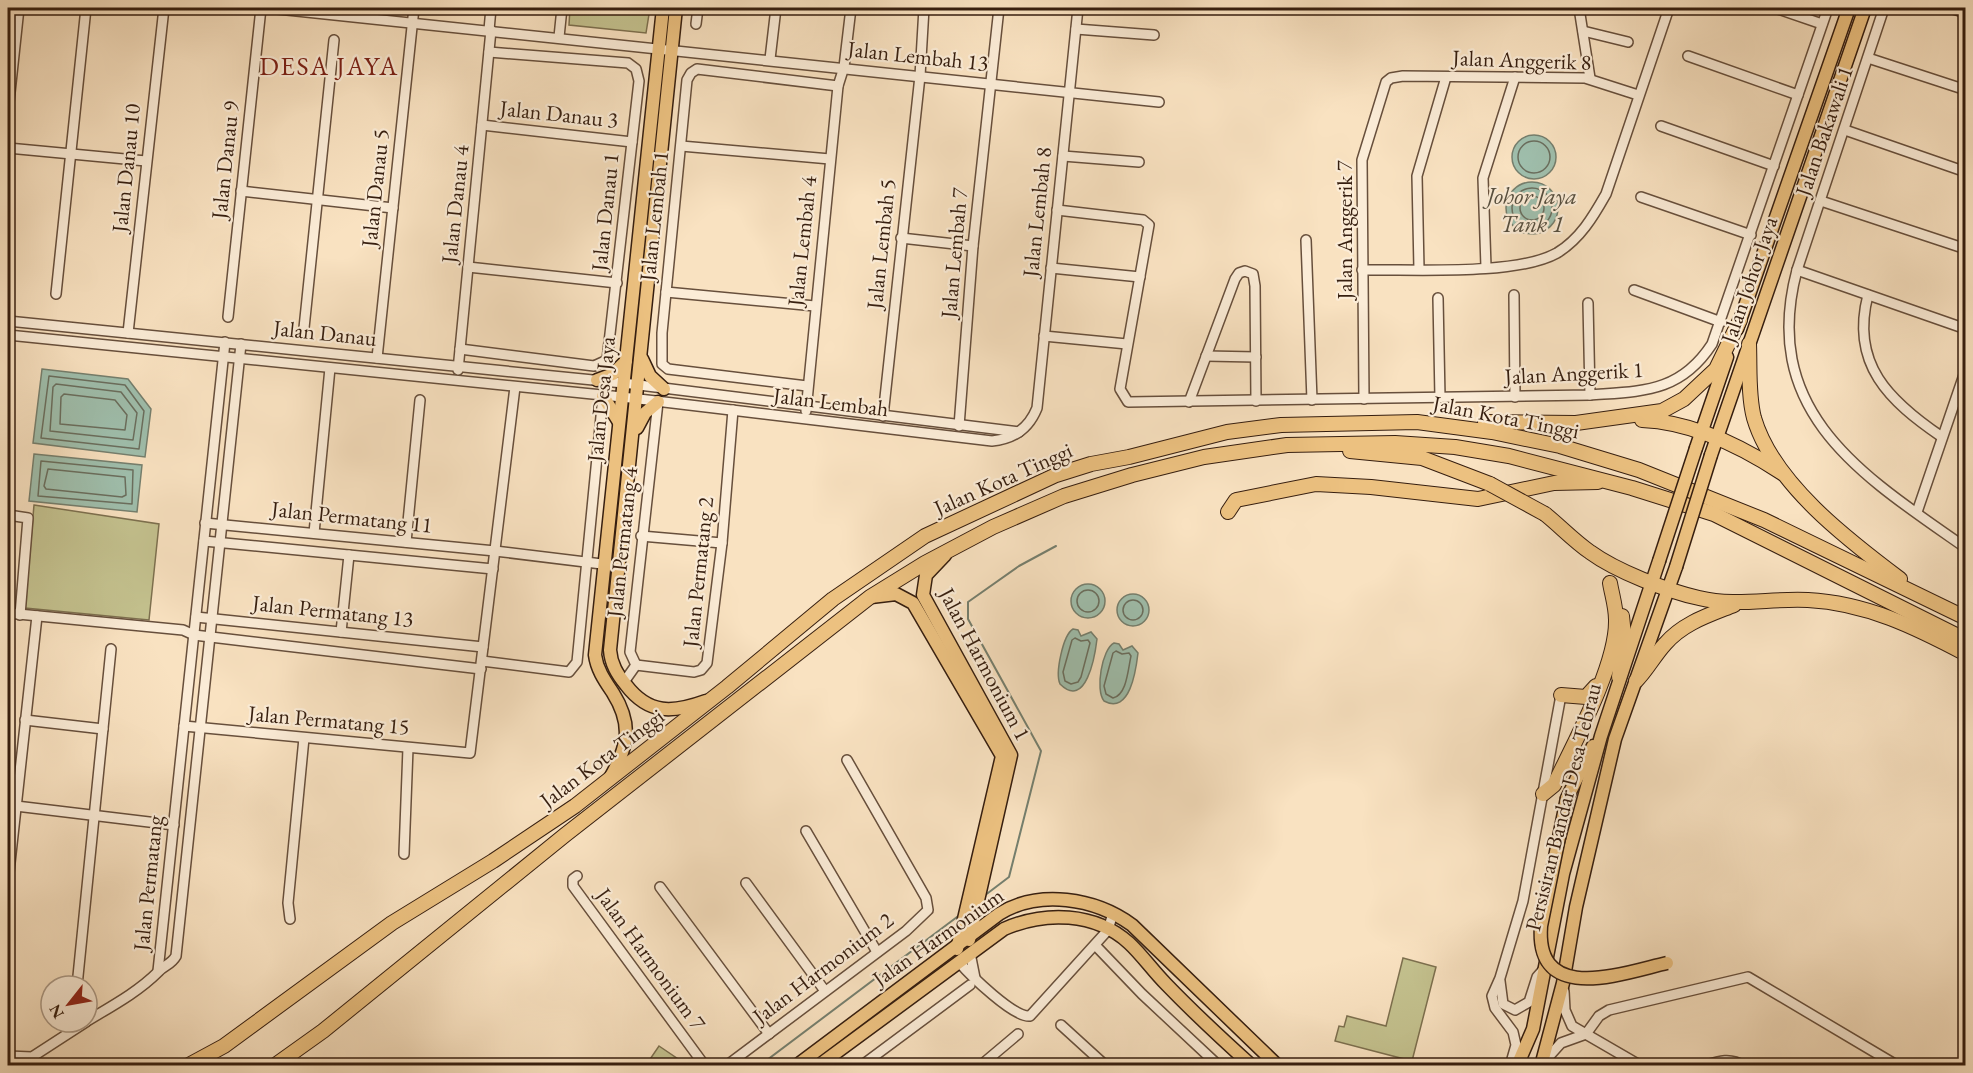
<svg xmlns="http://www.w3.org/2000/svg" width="1973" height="1073" font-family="'EB Garamond',serif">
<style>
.green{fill:#c4c28f;stroke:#7d704f;stroke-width:1.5}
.water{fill:#9fbfad;stroke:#757f6e;stroke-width:1.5}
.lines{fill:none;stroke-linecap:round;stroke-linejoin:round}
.shore{stroke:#6a6e5e;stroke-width:1.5}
.stream{stroke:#757f6e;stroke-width:2}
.minor-casing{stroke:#674f3c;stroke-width:12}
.major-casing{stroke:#361e0f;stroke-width:15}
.highway-casing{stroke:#361e0f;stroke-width:16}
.minor{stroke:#fbecd7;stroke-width:9}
.major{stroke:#ecc180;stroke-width:12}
.highway{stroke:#ecc180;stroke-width:14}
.major-bridge-casing{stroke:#361e0f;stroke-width:15;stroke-linecap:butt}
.highway-bridge-casing{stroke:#361e0f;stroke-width:16;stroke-linecap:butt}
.major-bridge{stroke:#ecc180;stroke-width:12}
.highway-bridge{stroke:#ecc180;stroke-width:14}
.labels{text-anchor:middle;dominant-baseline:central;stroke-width:4.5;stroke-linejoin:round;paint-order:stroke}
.street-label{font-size:22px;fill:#361e0f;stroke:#fbecd7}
.water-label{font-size:24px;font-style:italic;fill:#564e3e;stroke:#fbecd7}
.quarter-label{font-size:26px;letter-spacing:1.5px;fill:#7a1f14;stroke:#fbecd7}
</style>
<rect width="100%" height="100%" fill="#f9e2c1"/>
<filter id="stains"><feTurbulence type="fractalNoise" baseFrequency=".00333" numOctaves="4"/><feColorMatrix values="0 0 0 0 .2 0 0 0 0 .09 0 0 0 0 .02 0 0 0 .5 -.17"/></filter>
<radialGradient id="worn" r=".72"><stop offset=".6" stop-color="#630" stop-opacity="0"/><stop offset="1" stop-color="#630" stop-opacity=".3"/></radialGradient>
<!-- green -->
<g class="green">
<polygon points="570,8 650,8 646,33 569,25"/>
<polygon points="34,505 159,524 149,620 25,608"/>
<polygon points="1403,958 1436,967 1412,1061 1335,1041 1339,1026 1344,1027 1347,1016 1386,1026"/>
<polygon points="659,1046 681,1061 678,1065 646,1065"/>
</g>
<!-- water -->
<g class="water">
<circle cx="1534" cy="157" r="22"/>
<circle cx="1532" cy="208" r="26"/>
<polygon points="42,369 128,379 151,409 145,457 33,443"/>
<polygon points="34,454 142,465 137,512 29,501"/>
<circle cx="1088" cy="601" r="17"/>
<circle cx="1133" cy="610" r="16"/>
<path d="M1073 629 1078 630 1081 636 1091 632 1097 639C1095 656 1086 710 1060 684 1055 673 1063 635 1073 629Z"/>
<path d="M1114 643 1119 644 1123 650 1132 646 1138 653C1136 670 1130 715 1104 701 1095 690 1102 649 1114 643Z"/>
</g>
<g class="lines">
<!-- shore -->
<g class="shore">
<circle cx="1534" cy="157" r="16"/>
<circle cx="1532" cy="208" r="20"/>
<circle cx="1532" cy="208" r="12"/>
<polygon points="49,376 125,385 144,411 139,449 41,438"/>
<polygon points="56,384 121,392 137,413 133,440 50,431 53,387"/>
<polygon points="64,394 115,400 127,415 125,430 60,424 61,397"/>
<polygon points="41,461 133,470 132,504 38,496"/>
<polygon points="48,469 125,477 126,495 122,497 46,489 44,486"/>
<circle cx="1088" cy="601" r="11"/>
<circle cx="1133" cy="610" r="10"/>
<polygon points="1075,638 1081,641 1088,640 1090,643 1081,677 1078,682 1071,684 1065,681 1063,672 1072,640"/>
<path d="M1116 651 1122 654 1129 653 1131 656C1128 669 1127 695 1113 698L1106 694 1104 686 1113 653Z"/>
</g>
<!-- stream -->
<g class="stream">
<polyline points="984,896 1009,877 1041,751 968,619 968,602 1019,566 1056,546"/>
<polyline points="759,1066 961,914"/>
</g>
<!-- minor casing -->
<g class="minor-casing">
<g id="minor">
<polyline points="268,8 1159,102"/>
<polyline points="1579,8 1590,78"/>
<polyline points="1775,8 1822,24"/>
<path d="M1884 8 1797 270C1759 413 1863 476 1966 548"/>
<polyline points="1950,8 1966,13"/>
<polyline points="696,24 698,8"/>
<polyline points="1076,29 1154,35"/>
<polyline points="489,30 491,8"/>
<polyline points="1583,31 1628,42"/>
<polyline points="559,37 562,8"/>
<polyline points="1688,56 1798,95"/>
<polyline points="1868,58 1966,90"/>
<polyline points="770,59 776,8"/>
<polyline points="8,111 19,8"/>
<polyline points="482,125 632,142"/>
<polyline points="1661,126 1774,166"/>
<polyline points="1845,130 1966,172"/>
<polyline points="681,146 830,159"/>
<polyline points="8,148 146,161"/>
<polyline points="1063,156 1139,162"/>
<polyline points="241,191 393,208"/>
<polyline points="1641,197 1751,235"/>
<polyline points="1821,201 1966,249"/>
<path d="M1057 210 1143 220 1149 225 1120 389 1128 402 1590 395C1642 391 1680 393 1712 344L1828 8"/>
<polyline points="901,238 973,246"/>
<polyline points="1306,240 1312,400"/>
<polyline points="468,267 617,283"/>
<polyline points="1486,267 1483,178 1515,77"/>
<polyline points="1051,268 1140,277"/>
<polyline points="1419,269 1417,176 1446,77"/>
<path d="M1362 270C1412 269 1516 276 1557 253 1580 239 1593 217 1606 194L1669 8"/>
<polyline points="1797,270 1966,329"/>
<polyline points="1634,290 1721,322"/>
<polyline points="666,292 815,306"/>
<polyline points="56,294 86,8"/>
<polyline points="1514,295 1515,397"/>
<path d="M1868 295C1850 364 1889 401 1942 437"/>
<polyline points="1438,298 1440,398"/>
<polyline points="1588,303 1590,395"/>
<polyline points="228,317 261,8"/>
<polyline points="8,321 623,383 1019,432"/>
<polyline points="304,328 334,40"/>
<polyline points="128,333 164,8"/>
<path d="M8 335 622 397 992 441C1014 439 1029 428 1037 408L1078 8"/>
<polyline points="1044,336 1127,344"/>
<polyline points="460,349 594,366 607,360 639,81 636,69 628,63 489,52"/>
<polyline points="1206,356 1256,357"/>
<polyline points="377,358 414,8"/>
<polyline points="458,370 491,30"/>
<polyline points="807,386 668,369 662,364 662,333 687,80 691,73 697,69 838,86"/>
<polyline points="1364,399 1362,160 1386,82 1391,78 1403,76 1585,78 1638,95"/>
<polyline points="1189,402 1235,279 1239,273 1245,271 1253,274 1255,286 1256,401"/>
<polyline points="806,411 838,86 844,67 851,8"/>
<polyline points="883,416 920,76 924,8"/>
<polyline points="959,426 973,246 999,8"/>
<polyline points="1917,512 1966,369"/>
<polyline points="8,515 28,518 20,615"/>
<polyline points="205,523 495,551 610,565"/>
<polyline points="314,533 330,368"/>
<polyline points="641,536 722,543"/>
<polyline points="204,541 493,569"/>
<polyline points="406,542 420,400"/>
<polyline points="8,613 183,630 194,635 481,669"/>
<polyline points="196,617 483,647"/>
<polyline points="341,632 349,555"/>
<polyline points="482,661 569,672 577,662 603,396"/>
<polyline points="636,665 694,672 701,670 707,663 722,543 733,410"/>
<polyline points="624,682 636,665 630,652 658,402"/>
<polyline points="25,720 103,729"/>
<polyline points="184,726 470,753 515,387"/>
<polyline points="16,806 174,825"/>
<polyline points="806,831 877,952"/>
<polyline points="404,854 408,748"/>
<polyline points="577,876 573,879 573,886 705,1066"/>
<polyline points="8,881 37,616"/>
<polyline points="746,883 825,991"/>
<polyline points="660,887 769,1034"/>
<polyline points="290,919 288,903 304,738"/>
<polyline points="1095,945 1142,994 1219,1066"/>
<polyline points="970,953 975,978"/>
<path d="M959 962C970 975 1014 1018 1030 1016L1108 930 1113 913"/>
<polyline points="158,971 225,342"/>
<polyline points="1500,981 1503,1004 1515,1010 1529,1002 1537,977 1544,969"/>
<polyline points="77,986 111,649"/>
<polyline points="1564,991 1565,1010 1572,1026 1641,1066"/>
<path d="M87 1021C112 1006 138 992 158 972 164 965 171 965 176 956L241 344"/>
<polyline points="1061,1025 1106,1066"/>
<polyline points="1586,1034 1599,1016 1609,1010 1748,977 1898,1066"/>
<polyline points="8,1056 32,1057 86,1022"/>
<polyline points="1542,1064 1561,1043 1586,1034"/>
<polyline points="726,1066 906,931 928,910 926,898 847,760"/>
<polyline points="861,1066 970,985"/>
<polyline points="980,1066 1018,1034"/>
<polyline points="1510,1066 1516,1045 1513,1032 1495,1008 1492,996 1500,978 1523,901 1561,695"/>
<path d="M1704 1066C1719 1061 1730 1057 1744 1066"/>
</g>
</g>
<!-- major casing -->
<g class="major-casing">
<g id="major">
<path d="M676 8 610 650C611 664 617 674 626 685 649 715 673 713 706 701"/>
<polyline points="1737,329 1849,8"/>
<polyline points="642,359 650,376 664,389"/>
<polyline points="597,380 613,374 626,361"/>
<polyline points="603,396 619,422"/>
<polyline points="637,428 645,413 658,402"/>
<polyline points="1696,448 1727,357"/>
<polyline points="1711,455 1865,8"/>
<polyline points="945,555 926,575 923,595 1011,755 969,940"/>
<polyline points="871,597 896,594 913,603 1002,756 957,949"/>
<path d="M610 778C628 747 633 725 613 693 605 681 597 670 595 655L663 8"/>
<polyline points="1567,798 1593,746"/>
<path d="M796 1066 999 914C1039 889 1095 898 1132 925L1278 1066"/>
<path d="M818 1066 1004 929C1045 911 1095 912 1129 943 1142 955 1153 971 1166 984 1193 1012 1222 1039 1252 1066"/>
<polyline points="1517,1066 1533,1029 1563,874 1601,736 1659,561"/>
<polyline points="1541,1066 1563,983 1576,907 1615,739 1676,567"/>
</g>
</g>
<!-- highway casing -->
<g class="highway-casing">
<g id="highway">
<path d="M1749 344C1750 368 1748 395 1754 418 1773 483 1848 540 1900 579"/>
<path d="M1642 420C1692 422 1741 446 1782 473"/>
<polyline points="1485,422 1576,423 1662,411 1684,399 1716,369 1740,320"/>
<polyline points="1350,451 1422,458 1490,484"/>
<polyline points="1228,512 1236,500 1316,484 1371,487 1478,499 1554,483 1598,482"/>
<path d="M1545 514C1560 526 1574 541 1590 552 1616 571 1667 591 1699 598 1736 607 1770 598 1808 600 1866 603 1915 627 1966 654"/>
<polyline points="1619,677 1624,635 1622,616"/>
<path d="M1636 681C1647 670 1654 656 1665 644 1683 623 1709 615 1734 605"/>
<polyline points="1561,695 1586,697 1596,686"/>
<path d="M1543 794 1554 785C1574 743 1617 665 1616 620 1616 607 1612 595 1610 583"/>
<polyline points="187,1066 224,1046 392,923 493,861 575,806 727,687 833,599 925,536 1056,475 1091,464 1129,457 1227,432 1281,425 1417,422 1492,432 1560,446 1639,470 1764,520 1966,618"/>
<polyline points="274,1066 323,1031 565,835 870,597 925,563 993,527 1064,496 1132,475 1204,457 1287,445 1395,443 1455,447 1509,456 1632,488 1714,514 1966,640"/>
</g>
</g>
<!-- minor -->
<use href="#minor" class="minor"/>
<!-- major -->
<use href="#major" class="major"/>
<!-- highway -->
<use href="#highway" class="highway"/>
<!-- major-bridge casing -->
<g class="major-bridge-casing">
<g id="major-bridge">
<polyline points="1659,561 1696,448"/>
<polyline points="1676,567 1711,455"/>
<path d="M1567 798 1541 926C1535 1006 1623 973 1667 963"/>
</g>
</g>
<!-- highway-bridge casing -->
<g class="highway-bridge-casing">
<polyline id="highway-bridge" points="1490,484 1545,514"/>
</g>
<!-- major-bridge -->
<use href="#major-bridge" class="major-bridge"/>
<!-- highway-bridge -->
<use href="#highway-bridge" class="highway-bridge"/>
</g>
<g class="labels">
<!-- street labels -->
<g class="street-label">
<text transform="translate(918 56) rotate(6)">Jalan Lembah 13</text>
<text transform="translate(1522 60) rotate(2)">Jalan Anggerik 8</text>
<text transform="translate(559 114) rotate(6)">Jalan Danau 3</text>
<text transform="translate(1824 131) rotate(-71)">Jalan Bakawali 1</text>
<text transform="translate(225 160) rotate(-84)">Jalan Danau 9</text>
<text transform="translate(126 168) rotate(-84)">Jalan Danau 10</text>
<text transform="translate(375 188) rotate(-84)">Jalan Danau 5</text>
<text transform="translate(455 204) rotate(-84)">Jalan Danau 4</text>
<text transform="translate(605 212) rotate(-84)">Jalan Danau 1</text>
<text transform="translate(1037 212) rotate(-84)">Jalan Lembah 8</text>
<text transform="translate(654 216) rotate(-84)">Jalan Lembah 1</text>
<text transform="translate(1344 230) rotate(-90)">Jalan Anggerik 7</text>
<text transform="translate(802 241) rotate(-84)">Jalan Lembah 4</text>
<text transform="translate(881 244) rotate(-84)">Jalan Lembah 5</text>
<text transform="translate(954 253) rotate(-85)">Jalan Lembah 7</text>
<text transform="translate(1749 280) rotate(-71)">Jalan Johor Jaya</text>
<text transform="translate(325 333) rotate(6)">Jalan Danau</text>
<text transform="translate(1574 373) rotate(-3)">Jalan Anggerik 1</text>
<text transform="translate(601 399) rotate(-84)">Jalan Desa Jaya</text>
<text transform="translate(831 402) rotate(7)">Jalan Lembah</text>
<text transform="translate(1506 417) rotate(11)">Jalan Kota Tinggi</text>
<text transform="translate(1003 479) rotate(-24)">Jalan Kota Tinggi</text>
<text transform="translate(352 517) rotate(6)">Jalan Permatang 11</text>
<text transform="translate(622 542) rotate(-84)">Jalan Permatang 4</text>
<text transform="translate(698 572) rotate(-84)">Jalan Permatang 2</text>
<text transform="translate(333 611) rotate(6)">Jalan Permatang 13</text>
<text transform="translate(985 664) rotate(62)">Jalan Harmonium 1</text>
<text transform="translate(329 720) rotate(5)">Jalan Permatang 15</text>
<text transform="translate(602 758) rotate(-37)">Jalan Kota Tinggi</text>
<text transform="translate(1563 807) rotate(-76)">Persisiran Bandar Desa Tebrau</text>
<text transform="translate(148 883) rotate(-84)">Jalan Permatang</text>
<text transform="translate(938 937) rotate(-35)">Jalan Harmonium</text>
<text transform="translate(651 959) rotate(54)">Jalan Harmonium 7</text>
<text transform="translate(823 968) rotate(-37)">Jalan Harmonium 2</text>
</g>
<!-- water labels -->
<g class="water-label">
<text x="1532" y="195">Johor Jaya<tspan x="1532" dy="28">Tank 1</tspan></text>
</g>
<!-- quarter labels -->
<g class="quarter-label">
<text x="329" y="66">DESA JAYA</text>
</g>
</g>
<!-- margin -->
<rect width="1973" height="1073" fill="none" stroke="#f9e2c1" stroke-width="30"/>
<rect x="9" y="9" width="1955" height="1055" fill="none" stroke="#361e0f" stroke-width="3"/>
<rect x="15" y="15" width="1943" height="1043" fill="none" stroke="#361e0f" stroke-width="1.5"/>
<!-- north arrow -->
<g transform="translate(69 1004) rotate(239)"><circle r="28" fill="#fbecd7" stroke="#ac9a87" stroke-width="1.5"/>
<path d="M0-4.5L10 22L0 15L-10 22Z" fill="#8f2418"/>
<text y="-9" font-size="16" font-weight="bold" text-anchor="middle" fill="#361e0f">N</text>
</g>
<rect width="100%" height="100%" filter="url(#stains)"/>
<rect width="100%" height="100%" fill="url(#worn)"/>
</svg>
